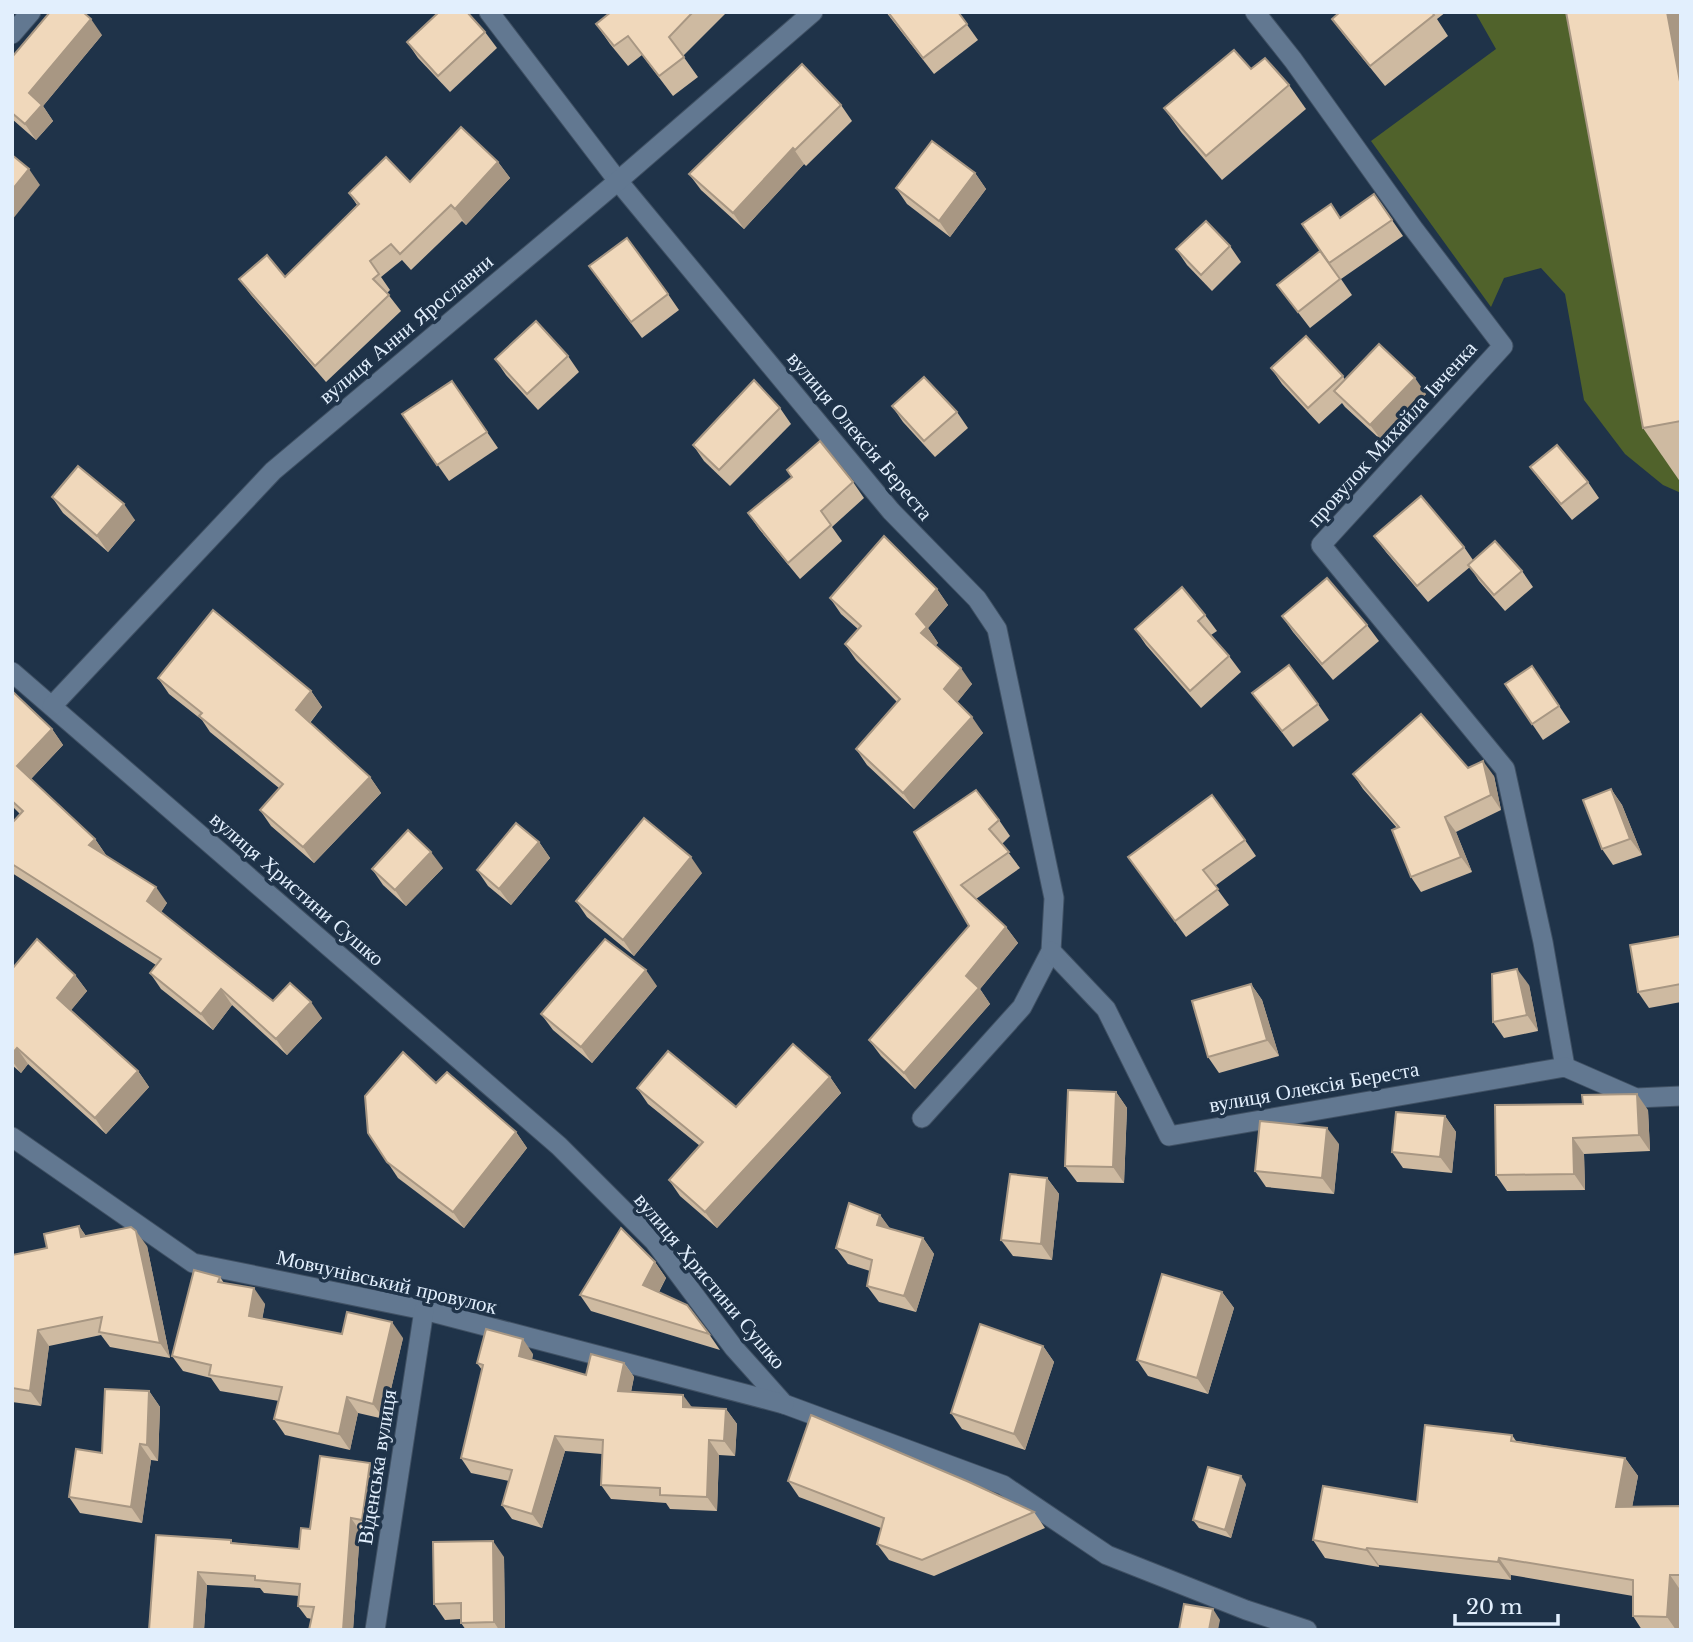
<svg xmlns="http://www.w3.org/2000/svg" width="1693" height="1642" font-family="'Libre Baskerville',serif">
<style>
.green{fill:#50622b}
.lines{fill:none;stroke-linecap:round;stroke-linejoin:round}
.minor-casing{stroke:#405164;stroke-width:21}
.minor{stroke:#627891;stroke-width:19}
.wall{fill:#cebaa1}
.shaded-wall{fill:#a89783}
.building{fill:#f0d8bb;stroke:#a89783;stroke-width:2}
.labels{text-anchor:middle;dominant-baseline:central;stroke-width:7;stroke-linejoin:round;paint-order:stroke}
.street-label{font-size:21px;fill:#e2effd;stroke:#1f3349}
</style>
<rect width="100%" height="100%" fill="#1f3349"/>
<!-- green -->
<polygon class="green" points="1475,12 1601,12 1681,441 1681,493 1663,485 1625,454 1584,400 1565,294 1541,268 1504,278 1491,307 1371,141 1496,49"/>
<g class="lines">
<!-- minor casing -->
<g class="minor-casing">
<g id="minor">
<polyline points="489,12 618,181 891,511 977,599 997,629 1054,898 1051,951 1022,1007 922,1118"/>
<polyline points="1255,12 1293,60 1413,228 1503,346 1321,545 1505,769 1543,942 1565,1067"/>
<polyline points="12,34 31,12"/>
<polyline points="12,672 559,1146 654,1241 734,1348 784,1404 1003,1485 1107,1555 1246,1610 1307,1630"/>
<polyline points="52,706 273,471 618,181 813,12"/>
<polyline points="1051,951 1106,1009 1169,1136 1565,1067 1636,1098 1681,1096"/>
<polyline points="12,1137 193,1263 424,1310 784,1404"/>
<polyline points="375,1630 424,1310"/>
</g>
</g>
<!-- minor -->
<use href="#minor" class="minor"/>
</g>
<!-- wall -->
<g class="wall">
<polygon points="611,12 727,12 683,56 698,77 673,96 642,55 628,66 610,44 596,24"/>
<polygon points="886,12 958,12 978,40 934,74"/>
<polygon points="1340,12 1446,12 1437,19 1448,36 1385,86 1347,39 1332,19"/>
<polygon points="1681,12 1681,483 1643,428"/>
<polygon points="485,32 497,48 450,92 418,58 407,42"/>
<polygon points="102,35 43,106 53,121 36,140 12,119 12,57"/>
<polygon points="1251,69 1289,85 1306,109 1222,180 1181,132 1164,108"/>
<polygon points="841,105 852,121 806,166 804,164 744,229 701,190 689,174"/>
<polygon points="498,162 510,178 466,225 462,221 411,270 402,260 381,277 390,290 387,293 401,311 326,382 251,295 239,279 285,277 357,205 349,193 410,182"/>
<polygon points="975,173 986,189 950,237 907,204 896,188"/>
<polygon points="1374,194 1403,236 1341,279 1352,295 1310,328 1277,285 1320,251 1341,218"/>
<polygon points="1230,246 1241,262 1212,291 1187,265 1176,249"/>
<polygon points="600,282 668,294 679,310 642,338"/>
<polygon points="568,356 579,372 538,410 506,375 495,359"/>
<polygon points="1271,368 1343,376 1345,380 1426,394 1382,441 1345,407 1342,403 1319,424 1282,384"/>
<polygon points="452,381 498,448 449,481 402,414"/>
<polygon points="892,406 957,412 968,428 935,457 903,422"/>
<polygon points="780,408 791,424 730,486 704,461 693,445"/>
<polygon points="1530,467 1588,482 1599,498 1572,520 1542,483"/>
<polygon points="853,482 864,498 832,527 842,541 800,579 759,529 748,513"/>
<polygon points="52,497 135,520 108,552 63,513"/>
<polygon points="1374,536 1464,547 1473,560 1522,571 1533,587 1505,611 1479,581 1470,567 1428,602 1386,552"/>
<polygon points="937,589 948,605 928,628 938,643 935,646 972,684 957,702 983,733 914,809 867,765 856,749 897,702 856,660 845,644 858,629 841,614 830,598"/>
<polygon points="1205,615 1217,631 1211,635 1229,656 1241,672 1201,708 1146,645 1135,629"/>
<polygon points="1282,616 1367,625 1379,641 1333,680 1293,632"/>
<polygon points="1532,666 1570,722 1543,740 1505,684"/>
<polygon points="158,678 311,691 322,707 310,723 370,777 381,793 314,863 271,826 260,810 279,788 210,732 202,720 169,694"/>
<polygon points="12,691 52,729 63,745 31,779 95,839 106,855 105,856 167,903 161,912 273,1001 322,1018 287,1055 232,1005 213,1030 161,989 150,973 156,965 12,873 12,823 20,814 12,806"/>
<polygon points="1252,693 1318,704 1329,720 1293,747"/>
<polygon points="1468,768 1494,776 1501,810 1456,832 1472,872 1421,892 1411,877 1397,828 1363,789 1353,774"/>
<polygon points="1611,789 1622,805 1642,855 1613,865 1602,849"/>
<polygon points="999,820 1010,836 1002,844 1020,868 976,899 1006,927 1018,943 980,989 990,1004 915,1089 881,1056 869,1040 969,926 914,832"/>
<polygon points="1245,840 1256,856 1215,886 1229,905 1186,937 1128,857"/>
<polygon points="539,842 550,858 511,905 488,886 477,870"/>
<polygon points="443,868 406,906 383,885 372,869"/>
<polygon points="702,873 634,956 587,917 576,901"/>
<polygon points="1681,936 1681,1002 1649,1008 1638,992"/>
<polygon points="12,969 75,975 87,991 71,1010 138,1071 149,1087 106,1134 28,1064 21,1073 12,1065"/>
<polygon points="1251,984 1262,1000 1279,1056 1219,1073 1208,1057"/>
<polygon points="1529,985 1538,1031 1504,1038 1493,1022"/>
<polygon points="657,986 592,1063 553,1030 541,1014"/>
<polygon points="830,1077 841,1093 717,1228 680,1196 669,1180 700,1146 648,1104 637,1088 736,1107"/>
<polygon points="436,1083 516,1132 527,1148 464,1228 398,1178 368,1133"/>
<polygon points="1116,1092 1127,1108 1124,1183 1077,1182 1065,1166"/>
<polygon points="1495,1105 1648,1110 1650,1151 1584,1154 1585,1190 1507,1191 1496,1175"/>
<polygon points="1445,1116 1456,1132 1452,1173 1403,1168 1392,1152"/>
<polygon points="1339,1144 1334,1194 1266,1187 1255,1171"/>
<polygon points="1047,1178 1059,1194 1052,1260 1013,1256 1001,1240"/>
<polygon points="880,1215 890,1229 923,1238 934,1254 916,1312 879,1302 867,1286 870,1271 848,1264 836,1248"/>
<polygon points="79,1226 86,1236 147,1246 170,1358 110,1347 101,1335 49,1346 41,1406 12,1402 12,1255 47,1248"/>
<polygon points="655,1262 666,1278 659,1292 709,1334 720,1350 591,1311 580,1295"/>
<polygon points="220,1277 224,1283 265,1304 262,1319 342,1334 403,1338 384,1419 358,1413 350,1450 285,1435 274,1419 279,1401 220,1391 211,1378 183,1371 172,1356"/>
<polygon points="1222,1292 1234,1308 1208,1394 1148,1376 1137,1360"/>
<polygon points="1043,1346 1054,1362 1025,1450 962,1429 951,1413"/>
<polygon points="533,1354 532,1360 586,1375 624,1363 634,1377 631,1392 692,1407 726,1409 737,1424 735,1456 719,1455 717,1511 670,1509 666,1503 611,1499 601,1485 602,1454 565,1451 542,1528 512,1519 502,1505 509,1481 471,1473 461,1458 482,1370 477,1363"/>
<polygon points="149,1391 160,1407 158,1461 151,1460 142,1523 80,1513 69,1497"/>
<polygon points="1512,1435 1516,1441 1625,1458 1638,1476 1632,1507 1681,1506 1681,1612 1680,1630 1642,1630 1633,1616 1633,1596 1511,1575 1511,1580 1379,1565 1379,1567 1325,1558 1313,1540 1417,1502"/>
<polygon points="379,1476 371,1533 360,1531 353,1630 309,1630 312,1619 307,1618 298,1606 299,1596 264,1593 260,1588 207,1585 204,1630 149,1630 156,1535 299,1549"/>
<polygon points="788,1481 1034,1512 1045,1528 934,1576 889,1560 877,1544 881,1528 799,1497"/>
<polygon points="1246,1484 1231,1538 1199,1528 1193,1520"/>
<polygon points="504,1557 505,1630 466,1630 461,1623 461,1619 445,1620 434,1604"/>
</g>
<!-- shaded-wall -->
<g class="shaded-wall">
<polygon points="1667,12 1681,12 1681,87"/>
<polygon points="91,19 102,35 43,106 53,121 36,140 25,124 29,93"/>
<polygon points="793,148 804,164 744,229 733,213"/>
<polygon points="498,162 510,178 466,225 455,209"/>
<polygon points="29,169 40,185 12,220 12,190"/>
<polygon points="975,173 986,189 950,237 939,221"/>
<polygon points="1415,378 1426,394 1382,441 1370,425"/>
<polygon points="124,504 135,520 108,552 97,536"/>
<polygon points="937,589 948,605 928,628 938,643 932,649 921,633 916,614"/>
<polygon points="961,668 972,684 955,705 944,689"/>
<polygon points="311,691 322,707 307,726 296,710"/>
<polygon points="972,717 983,733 914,809 903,793"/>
<polygon points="52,729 63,745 28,782 17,766"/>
<polygon points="1483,761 1494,776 1501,810 1491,795"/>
<polygon points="370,777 381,793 314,863 303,847"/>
<polygon points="1611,789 1622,805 1642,855 1630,839"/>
<polygon points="1445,817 1456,832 1472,872 1461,857"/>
<polygon points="95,839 106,855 100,861 89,845"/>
<polygon points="539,842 550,858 511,905 499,889"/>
<polygon points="431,852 443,868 406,906 395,890"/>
<polygon points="691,857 702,873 634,956 623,940"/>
<polygon points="156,887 167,903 158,917 147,901"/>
<polygon points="1006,927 1018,943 980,989 990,1004 915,1089 904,1073 966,976"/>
<polygon points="1517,969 1529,985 1538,1031 1527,1015"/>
<polygon points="646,970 657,986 592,1063 581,1047"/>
<polygon points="75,975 87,991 68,1014 57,998"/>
<polygon points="1251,984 1262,1000 1279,1056 1267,1040"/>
<polygon points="221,989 232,1005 213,1030 201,1014"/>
<polygon points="311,1002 322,1018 287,1055 276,1039"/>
<polygon points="17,1048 28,1064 21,1073 12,1061 12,1054"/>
<polygon points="138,1071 149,1087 106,1134 95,1118"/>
<polygon points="830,1077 841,1093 717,1228 705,1212"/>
<polygon points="1116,1092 1127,1108 1124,1183 1113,1167"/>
<polygon points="1637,1094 1648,1110 1650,1151 1639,1135"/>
<polygon points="1445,1116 1456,1132 1452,1173 1440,1157"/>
<polygon points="1327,1128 1339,1144 1334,1194 1322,1178"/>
<polygon points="516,1132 527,1148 464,1228 453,1212"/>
<polygon points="1573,1138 1584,1154 1585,1190 1574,1174"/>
<polygon points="1047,1178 1059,1194 1052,1260 1041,1244"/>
<polygon points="880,1215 892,1231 877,1225"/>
<polygon points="79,1226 89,1241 81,1237"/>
<polygon points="136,1231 147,1246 170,1358 160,1343"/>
<polygon points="923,1238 934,1254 916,1312 904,1296"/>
<polygon points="655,1262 666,1278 654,1301 643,1285"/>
<polygon points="254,1288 265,1304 260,1332 249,1316"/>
<polygon points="1222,1292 1234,1308 1208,1394 1197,1378"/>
<polygon points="392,1322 403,1338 384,1419 373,1404"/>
<polygon points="38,1330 49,1346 41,1406 30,1391"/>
<polygon points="523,1339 533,1354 529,1371 519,1356"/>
<polygon points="1043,1346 1054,1362 1025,1450 1014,1434"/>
<polygon points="624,1363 634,1377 628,1406 618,1391"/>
<polygon points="149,1391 160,1407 158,1461 147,1445"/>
<polygon points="683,1395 694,1410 683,1407"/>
<polygon points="347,1397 358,1413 350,1450 339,1434"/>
<polygon points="726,1409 737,1424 735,1456 724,1441"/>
<polygon points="555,1436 565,1451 542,1528 532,1514"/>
<polygon points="709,1440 719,1455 717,1511 707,1497"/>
<polygon points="140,1444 151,1460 142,1523 131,1507"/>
<polygon points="1625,1458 1638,1476 1629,1524 1616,1507"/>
<polygon points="370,1463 379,1476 371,1533 362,1520"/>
<polygon points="1241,1476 1246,1484 1231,1538 1225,1530"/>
<polygon points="351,1518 360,1531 353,1630 343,1630"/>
<polygon points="493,1541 504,1557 505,1630 499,1630 494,1622"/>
<polygon points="1367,1548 1379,1565 1379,1567 1366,1550"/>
<polygon points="1499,1558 1511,1575 1511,1580 1498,1562"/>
<polygon points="198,1572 207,1585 204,1630 194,1630"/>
<polygon points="1670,1575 1681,1591 1680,1630 1676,1630 1667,1617"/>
<polygon points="1213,1609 1220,1620 1218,1630 1209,1630"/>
</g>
<!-- building -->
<g class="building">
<polygon points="50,12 83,12 91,19 29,93 42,105 25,124 12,113 12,57"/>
<polygon points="439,12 467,12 485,32 438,76 407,42"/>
<polygon points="611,12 693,12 669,37 684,57 659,76 628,36 614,46 596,24"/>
<polygon points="888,12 958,12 967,24 923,58"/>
<polygon points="1340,12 1432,12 1434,15 1370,66 1332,19"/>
<polygon points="1566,12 1667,12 1681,87 1681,421 1643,428"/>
<polygon points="1234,50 1251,69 1265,58 1289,85 1206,156 1164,108"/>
<polygon points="802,64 841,105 795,150 793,148 733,213 689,174"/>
<polygon points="461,127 498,162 455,209 451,205 400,254 391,244 370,261 379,274 373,279 389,295 315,366 239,279 267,255 285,277 359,204 349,193 386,157 410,182"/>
<polygon points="932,141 975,173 939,221 896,188"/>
<polygon points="12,155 29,169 12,190"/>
<polygon points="1374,194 1392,220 1329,263 1302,224 1331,204 1340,218"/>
<polygon points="1206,221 1230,246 1201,275 1176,249"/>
<polygon points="627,238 668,294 631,322 589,266"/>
<polygon points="1320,251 1340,279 1298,312 1277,285"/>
<polygon points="536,321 568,356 527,394 495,359"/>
<polygon points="1306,336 1343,376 1308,408 1271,368"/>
<polygon points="1379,344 1415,378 1370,425 1334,391"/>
<polygon points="924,377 957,412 924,441 892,406"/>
<polygon points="754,380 780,408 719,470 693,445"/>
<polygon points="452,381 487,432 437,465 402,414"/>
<polygon points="820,441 853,482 821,511 831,525 788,563 748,513 792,477 787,470"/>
<polygon points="1557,445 1588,482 1561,504 1530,467"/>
<polygon points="78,466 124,504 97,536 52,497"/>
<polygon points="1421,496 1464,547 1417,586 1374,536"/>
<polygon points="884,536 937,589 916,614 927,627 921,633 961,668 944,689 972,717 903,793 856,749 900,699 845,644 861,626 830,598"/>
<polygon points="1495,541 1522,571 1494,595 1468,565"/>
<polygon points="1327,578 1367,625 1322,664 1282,616"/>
<polygon points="1182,587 1205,615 1198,621 1229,656 1190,691 1135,629"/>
<polygon points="213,610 311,691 296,710 370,777 303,847 260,810 283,784 199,716 202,713 158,678"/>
<polygon points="1289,665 1318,704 1282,731 1252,693"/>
<polygon points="1532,666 1559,706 1532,724 1505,684"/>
<polygon points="12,691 52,729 17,766 95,839 89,845 156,887 147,901 273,1001 290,983 311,1002 276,1039 221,989 201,1014 150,973 161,959 12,864 12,823 23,811 12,801"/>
<polygon points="1421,714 1468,768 1483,761 1491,795 1445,817 1461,857 1411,877 1392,830 1399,827 1353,774"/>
<polygon points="1611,789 1630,839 1602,849 1583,800"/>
<polygon points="976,790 999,820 989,829 1009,852 961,885 1006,927 966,976 979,988 904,1073 869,1040 969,926 914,832"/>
<polygon points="1212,795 1245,840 1203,870 1218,889 1175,921 1128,857"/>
<polygon points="644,818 691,857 623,940 576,901"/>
<polygon points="516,823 539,842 499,889 477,870"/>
<polygon points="408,830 431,852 395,890 372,869"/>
<polygon points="1681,936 1681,984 1638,992 1630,945"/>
<polygon points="37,939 75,975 57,998 138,1071 95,1118 17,1048 12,1054 12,969"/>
<polygon points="605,939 646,970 581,1047 541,1014"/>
<polygon points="1517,969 1527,1015 1493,1022 1492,974"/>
<polygon points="1251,984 1267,1040 1208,1057 1192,1001"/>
<polygon points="793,1044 830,1077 705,1212 669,1180 703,1142 637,1088 668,1051 736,1107"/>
<polygon points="403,1052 436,1083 447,1072 516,1132 453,1212 387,1162 368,1133 365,1096"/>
<polygon points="1068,1090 1116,1092 1113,1167 1065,1166"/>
<polygon points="1637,1094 1639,1135 1573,1138 1574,1174 1496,1175 1495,1105 1583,1104 1582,1095"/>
<polygon points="1396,1112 1445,1116 1440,1157 1392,1152"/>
<polygon points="1260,1121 1327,1128 1322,1178 1255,1171"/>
<polygon points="1010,1174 1047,1178 1041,1244 1001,1240"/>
<polygon points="849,1203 880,1215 877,1225 923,1238 904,1296 867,1286 872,1260 836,1248"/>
<polygon points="79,1226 81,1237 131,1227 136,1231 160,1343 99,1332 102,1317 38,1330 30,1391 12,1388 12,1255 47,1248 44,1234"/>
<polygon points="621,1228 655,1262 643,1285 687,1305 709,1334 580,1295"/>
<polygon points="194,1270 220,1277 218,1282 254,1288 249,1316 342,1334 347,1312 392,1322 373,1404 347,1397 339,1434 274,1419 282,1387 209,1375 211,1365 172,1356"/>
<polygon points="1162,1274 1222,1292 1197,1378 1137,1360"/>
<polygon points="980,1324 1043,1346 1014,1434 951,1413"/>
<polygon points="486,1329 523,1339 519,1356 586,1375 591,1354 624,1363 618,1391 683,1395 683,1407 726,1409 724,1441 709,1440 707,1497 660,1495 660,1488 601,1485 603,1440 555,1436 532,1514 502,1505 512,1470 461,1458 483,1365 477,1363"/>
<polygon points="105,1389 149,1391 147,1445 140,1444 131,1507 69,1497 76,1449 102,1453"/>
<polygon points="811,1415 969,1482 1034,1512 922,1560 877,1544 884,1518 788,1481"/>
<polygon points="1425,1425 1512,1435 1511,1441 1625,1458 1616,1507 1681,1506 1681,1575 1670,1575 1667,1617 1633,1616 1633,1580 1499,1558 1498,1562 1367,1548 1366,1550 1313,1540 1323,1486 1417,1502"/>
<polygon points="320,1456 370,1463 362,1520 351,1518 343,1630 309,1630 314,1607 298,1606 300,1584 255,1580 255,1576 198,1572 194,1630 149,1630 156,1535 231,1540 231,1543 299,1549 301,1528 310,1529"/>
<polygon points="1208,1467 1241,1476 1225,1530 1193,1520"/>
<polygon points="493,1541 494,1622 461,1623 461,1603 434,1604 433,1542"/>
<polygon points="1184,1604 1213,1609 1209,1630 1179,1630"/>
</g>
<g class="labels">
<!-- street labels -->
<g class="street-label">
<text transform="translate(406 329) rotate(-40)">вулиця Анни Ярославни</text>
<text transform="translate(1392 434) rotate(-48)">провулок Михайла Івченка</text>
<text transform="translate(860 436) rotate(50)">вулиця Олексія Береста</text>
<text transform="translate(297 889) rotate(41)">вулиця Христини Сушко</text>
<text transform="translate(1314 1087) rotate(-10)">вулиця Олексія Береста</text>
<text transform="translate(710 1281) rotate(50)">вулиця Христини Сушко</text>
<text transform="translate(387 1282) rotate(13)">Мовчунівський провулок</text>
<text transform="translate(377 1467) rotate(-81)">Віденська вулиця</text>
</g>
</g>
<!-- border -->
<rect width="1693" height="1642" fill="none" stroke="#e2effd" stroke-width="28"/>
<!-- scale -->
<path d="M1455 1614v10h103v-10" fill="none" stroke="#e2effd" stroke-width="3.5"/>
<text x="1466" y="1614" font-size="21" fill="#e2effd" stroke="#1f3349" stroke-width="5" paint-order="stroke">20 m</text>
</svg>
